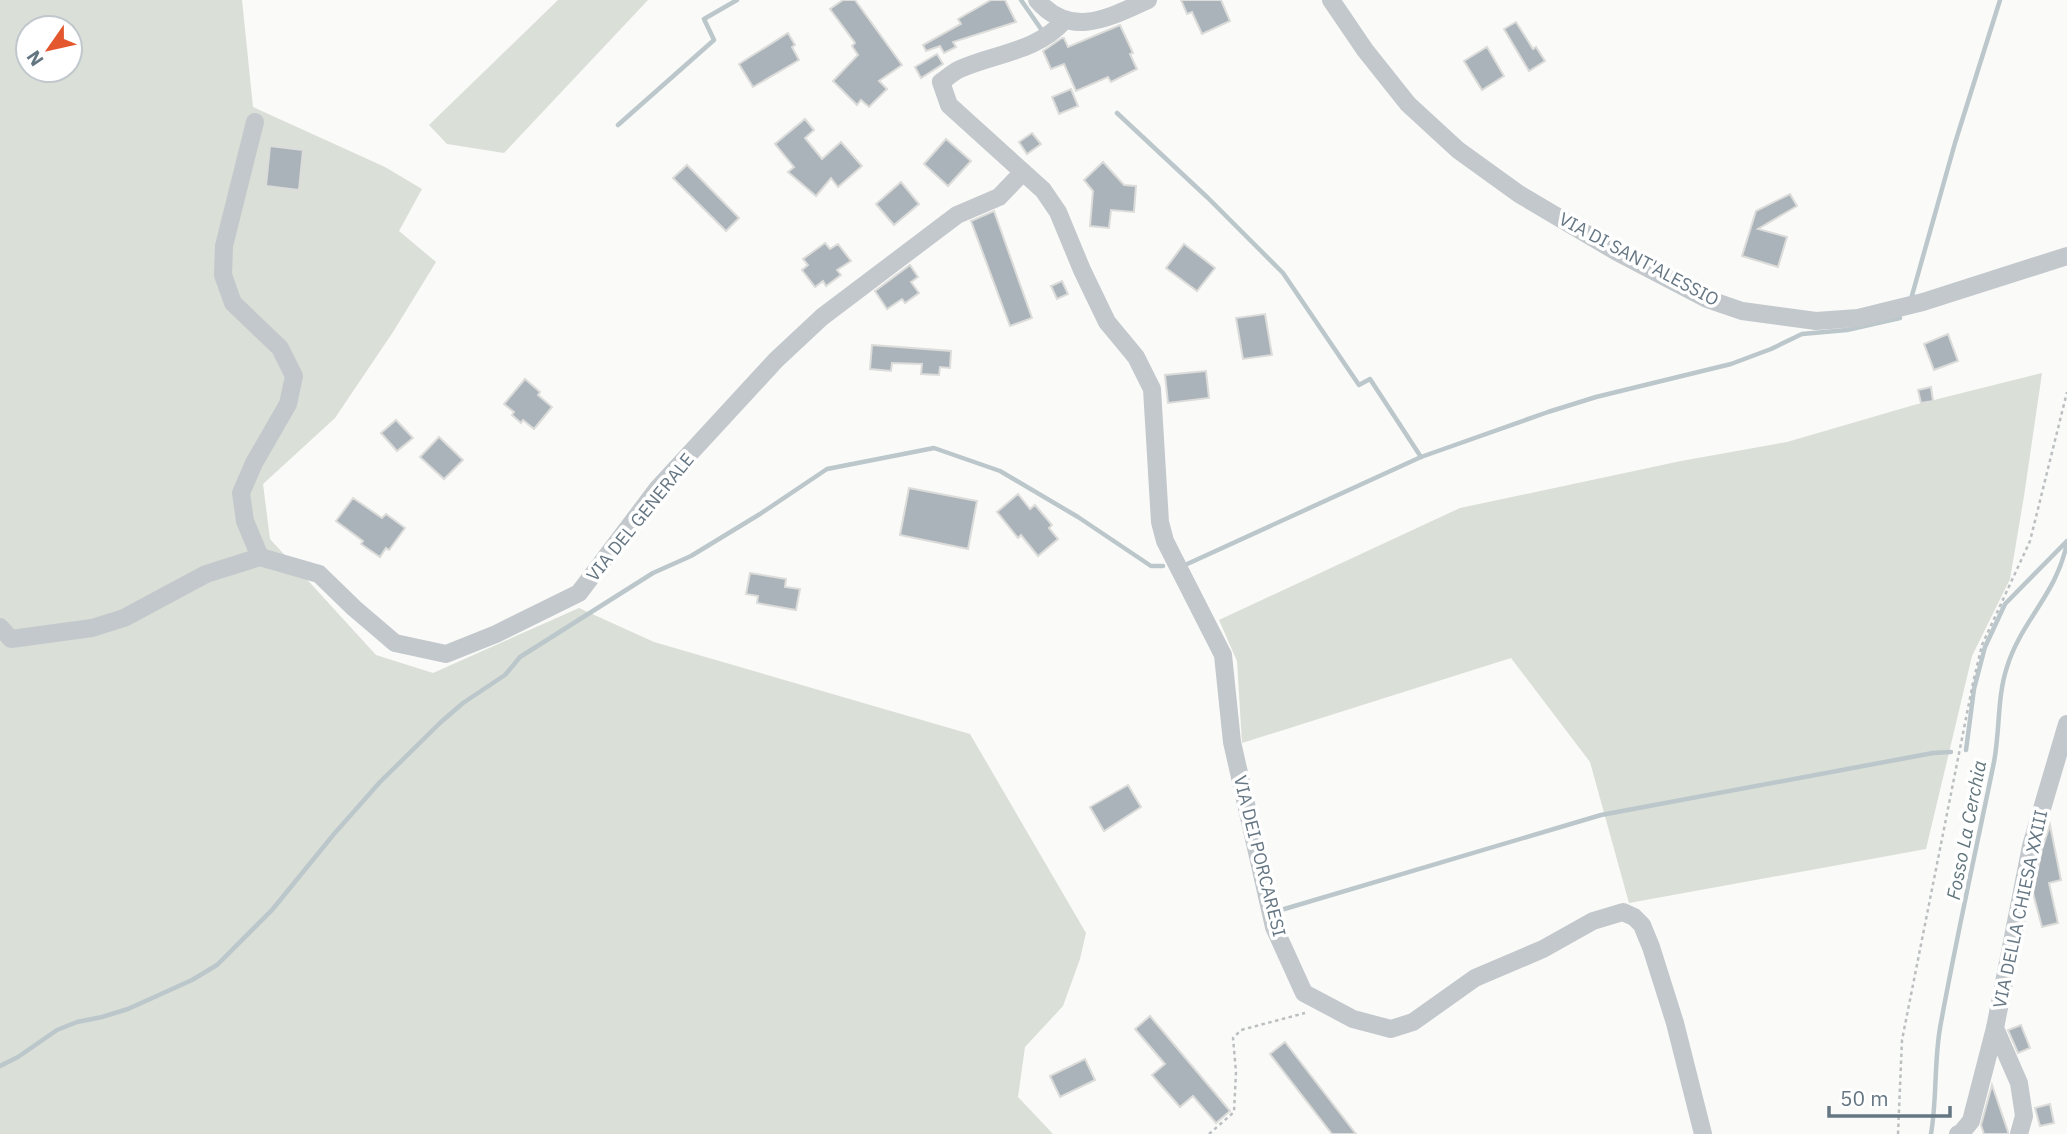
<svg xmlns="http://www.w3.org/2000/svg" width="2067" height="1134" font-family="'IBM Plex Sans',sans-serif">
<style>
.green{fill:#dadfd7;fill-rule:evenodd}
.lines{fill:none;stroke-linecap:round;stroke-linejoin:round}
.stream{stroke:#bbc7cb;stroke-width:4.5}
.building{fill:#aab3b9;stroke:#dcdcda;stroke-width:2}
.path{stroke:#bbbfc2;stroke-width:2.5;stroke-dasharray:3.5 3.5;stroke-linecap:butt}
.minor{stroke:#c3c8cc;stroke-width:18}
.labels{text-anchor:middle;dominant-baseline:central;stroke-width:7;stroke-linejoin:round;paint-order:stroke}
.street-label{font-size:18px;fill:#657683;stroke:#fff}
.water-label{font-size:19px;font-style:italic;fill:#60757c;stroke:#fff}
</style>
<rect width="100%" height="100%" fill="#fafaf8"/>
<!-- green -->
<g class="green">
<path d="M0 0H242L253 107 385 167 422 189 399 231 436 262 393 332 335 418 263 484 270 539 376 655 433 673 579 608 654 642 970 734 1086 933 1080 959 1063 1006 1025 1047 1018 1097 1053 1134H0ZM28 28H70V70H28Z"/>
<polygon points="558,0 648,0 504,153 447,144 429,125"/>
<polygon points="2042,373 2024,496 2010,579 1972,656 1926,849 1629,903 1590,762 1511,658 1242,743 1237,661 1219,620 1460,508 1681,461 1787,442 1914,405"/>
</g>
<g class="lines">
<!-- stream -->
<g class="stream">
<polyline points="1021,0 1041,29"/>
<polyline points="1117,113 1208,198 1283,273 1359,385 1370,379 1421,457"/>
<polyline points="618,125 714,40 704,19 737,0"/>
<polyline points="1911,299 1955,143 2000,0"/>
<polyline points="1185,565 1421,457 1548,412 1596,397 1731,364 1771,349 1802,334 1847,330 1900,318"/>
<polyline points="1966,750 1974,689 1985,647 2005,604 2067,541"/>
<polyline points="1281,910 1601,815 1933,753 1951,752"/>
<polyline points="0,1066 18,1057 57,1030 77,1022 102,1017 128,1009 192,980 217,965 272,910 334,834 380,782 441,722 463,703 505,675 520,657 653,573 691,556 760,514 827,469 934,448 1000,471 1078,517 1151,566 1163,566"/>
<path d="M1931 1134C1937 1099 1934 1063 1940 1028 1956 939 1976 850 1994 762 2000 731 1997 697 2007 667 2021 621 2057 594 2067 543"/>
</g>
</g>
<!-- building -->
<g class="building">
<polygon points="843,0 855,0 902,65 879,81 887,89 869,107 861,100 857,105 833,81 858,55 852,46 855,43 830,9"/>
<polygon points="991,0 1005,0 1016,22 953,42 956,47 944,53 940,46 926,51 923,45 961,24 958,19"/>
<polygon points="1181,0 1221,0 1230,21 1202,34 1192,12 1187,14"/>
<polygon points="1516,22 1533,49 1536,47 1545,61 1529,71 1504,29"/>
<polygon points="1120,25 1133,53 1130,54 1137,69 1111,82 1108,77 1076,91 1064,64 1051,69 1043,51 1062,38 1064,38 1068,47"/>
<polygon points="788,33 795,45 792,47 799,60 753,87 739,64"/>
<polygon points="1487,47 1504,76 1482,90 1464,61"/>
<polygon points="937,54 943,64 921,78 915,67"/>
<polygon points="1071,89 1078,106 1059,114 1052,97"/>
<polygon points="805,119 814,130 805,138 822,159 841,142 862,166 838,187 831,178 816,196 788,172 794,167 775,144"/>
<polygon points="1032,133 1041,144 1027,154 1019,142"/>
<polygon points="946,139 971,161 948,186 924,164"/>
<polygon points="270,146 303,150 299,190 266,186"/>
<polygon points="1103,162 1124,185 1136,186 1134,212 1111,210 1109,228 1090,226 1093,191 1084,180"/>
<polygon points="687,165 739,218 726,231 673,178"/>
<polygon points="901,182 919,204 894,225 876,204"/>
<polygon points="1790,194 1797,206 1758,229 1787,237 1778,267 1742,256 1756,211"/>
<polygon points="994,211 1032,318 1010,326 971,221"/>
<polygon points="825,243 830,249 838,244 851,261 837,270 841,275 826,286 823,281 815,287 802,270 808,265 803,259"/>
<polygon points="1184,244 1215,268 1197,291 1166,268"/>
<polygon points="910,265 918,277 911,282 919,293 905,303 902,299 887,309 875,291"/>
<polygon points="1062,281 1068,294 1057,299 1051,286"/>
<polygon points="1265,314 1272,355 1243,359 1236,318"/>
<polygon points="1948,334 1958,361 1934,370 1924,344"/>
<polygon points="872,345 951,351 950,368 940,367 939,375 921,374 922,364 892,363 891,371 870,369"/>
<polygon points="1206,371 1209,398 1168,403 1165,375"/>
<polygon points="525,379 540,392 538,395 552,407 534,429 523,420 521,423 512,415 514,412 504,404"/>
<polygon points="1931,387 1933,401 1921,403 1918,390"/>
<polygon points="396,420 413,438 397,451 381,433"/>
<polygon points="439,437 463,460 444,479 420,457"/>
<polygon points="909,488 977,501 968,549 900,535"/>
<polygon points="1018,494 1030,509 1035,505 1052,525 1049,528 1058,539 1038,556 1021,535 1018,538 997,512"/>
<polygon points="353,498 382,518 386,514 405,528 389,550 386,548 380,557 361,544 363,541 336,521"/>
<polygon points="750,573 786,579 785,587 800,589 796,610 757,603 758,596 746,594"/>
<polygon points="1128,785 1141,807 1104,831 1090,807"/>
<polygon points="2050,825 2061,880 2049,883 2058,923 2042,927 2033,893 2042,849"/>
<polygon points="1150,1016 1230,1111 1216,1123 1193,1096 1180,1107 1152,1075 1165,1064 1135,1029"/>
<polygon points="2021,1025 2030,1048 2018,1053 2008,1030"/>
<polygon points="1285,1042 1356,1134 1332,1134 1270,1054"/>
<polygon points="1085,1059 1095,1080 1060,1097 1050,1076"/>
<polygon points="1992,1085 2008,1132 2008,1134 1984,1134 1981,1125"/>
<polygon points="2050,1104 2054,1123 2040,1126 2035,1108"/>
</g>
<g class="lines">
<!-- path -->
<g class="path">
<polyline points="1209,1134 1234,1112 1236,1072 1233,1038 1241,1030 1305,1013"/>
<polyline points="1898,1134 1902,1040 1973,683 1982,645 2030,541 2067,392"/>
</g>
<!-- minor -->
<g class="minor">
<path d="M1037 0C1071 39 1108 18 1148 0"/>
<polyline points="1331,0 1365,50 1408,104 1458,150 1519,194 1617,252 1707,299 1742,311 1816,321 1858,318 1923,302 2067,256"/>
<polyline points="255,122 224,246 223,275 233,303 280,348 294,376 288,404 254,463 241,493 245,521 260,557"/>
<polyline points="1023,172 1043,190 1058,212 1082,270 1107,322 1136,357 1152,389 1160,522 1165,541 1223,655 1232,742 1274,927 1304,993 1353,1019 1391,1029 1413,1022 1475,978 1543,949 1593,921 1623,912 1634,917 1642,925 1651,947 1675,1023 1703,1134"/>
<path d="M0 627 11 639 92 628 124 618 206 574 260 557 319 574 354 608 395 643 446 654 496 634 579 593 658 488 776 360 822 317 957 215 999 197 1023 172 949 105 941 82C947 78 953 72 960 69 996 53 1036 52 1064 21"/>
<polyline points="1958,1134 1961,1133 1971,1121 1995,1028"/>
<polyline points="2019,1134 2024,1116 2019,1083 1995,1028 2031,846 2067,724"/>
</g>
</g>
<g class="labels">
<!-- street labels -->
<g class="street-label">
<text transform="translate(1639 259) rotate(28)">VIA DI SANT'ALESSIO</text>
<text transform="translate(640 517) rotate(-51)">VIA DEL GENERALE</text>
<text transform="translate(1260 856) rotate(76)">VIA DEI PORCARESI</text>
<text transform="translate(2020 909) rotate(-78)">VIA DELLA CHIESA XXIII</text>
</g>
<!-- water labels -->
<g class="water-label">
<text transform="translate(1966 830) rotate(-79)">Fosso La Cerchia</text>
</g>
</g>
<!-- north arrow -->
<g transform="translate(49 49) rotate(236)"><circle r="33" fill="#ffffff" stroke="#c1c8cd" stroke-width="2"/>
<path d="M0-5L12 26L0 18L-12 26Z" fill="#e4572e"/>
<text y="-10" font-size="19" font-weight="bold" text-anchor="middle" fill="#657683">N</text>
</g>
<!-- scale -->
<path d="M1829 1106v10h121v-10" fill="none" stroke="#657683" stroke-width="3.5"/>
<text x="1840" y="1106" font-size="21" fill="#657683" stroke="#ffffff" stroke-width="5" paint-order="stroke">50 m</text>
</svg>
